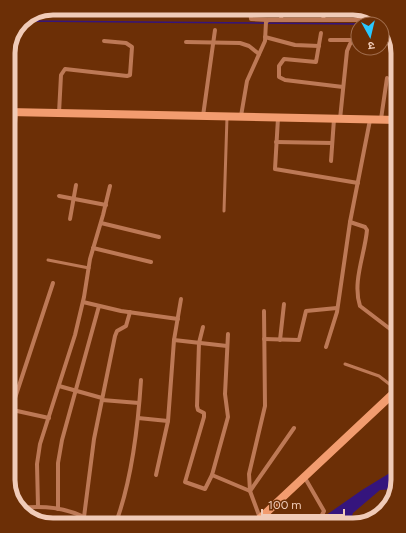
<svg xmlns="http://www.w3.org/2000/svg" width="406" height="533" font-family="Figtree,'Noto Sans Devanagari',sans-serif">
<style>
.water{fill:#35157d}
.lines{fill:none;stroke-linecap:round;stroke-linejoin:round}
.stream{stroke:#35157d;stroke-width:1.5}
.lane{stroke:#bd7956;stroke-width:3}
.street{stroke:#bd7956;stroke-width:4}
.secondary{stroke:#f29c6f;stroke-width:8}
.rim{fill:none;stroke:#f0cbb8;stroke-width:5}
</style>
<rect width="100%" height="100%" fill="#6c2f06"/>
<!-- water -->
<polygon class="water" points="398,468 396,489 380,490 353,513 349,525 312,525 362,490"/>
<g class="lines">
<!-- stream -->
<g class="stream">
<polyline points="22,21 358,24"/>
<polyline points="382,24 384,24"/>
</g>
<!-- lane -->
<g class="lane">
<polyline points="224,211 227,117"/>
<polyline points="48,260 89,268"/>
<polyline points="345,364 379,376 397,390"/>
</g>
<!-- street -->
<g class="street">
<polyline points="250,8 251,19 267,20"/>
<polyline points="80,12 80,8"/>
<polyline points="54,15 54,8"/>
<polyline points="281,20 282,8"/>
<polyline points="323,20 325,8"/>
<polyline points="382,29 391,29"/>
<polyline points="321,33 316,62 284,59 279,66 279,77 285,80 343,87"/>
<polyline points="265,37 295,45 319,46"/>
<polyline points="330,40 354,40"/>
<polyline points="186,42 240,43 249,46 259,54"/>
<polyline points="59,113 61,75 65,69 127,76 130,75 132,47 126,43 104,41"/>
<polyline points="203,116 215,30"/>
<polyline points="241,116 247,81 265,41 266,22 268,20 377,20"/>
<polyline points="278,118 275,169 358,183"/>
<polyline points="340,119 347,51 350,44 358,36"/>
<polyline points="381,119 387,78"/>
<polyline points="276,142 332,143"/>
<polyline points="8,159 14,133 16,113"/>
<polyline points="331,161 334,119"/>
<polyline points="59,196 106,205"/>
<polyline points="70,219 76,185"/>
<path d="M350 222 365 227 367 230C365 254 352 282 360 306L398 335"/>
<polyline points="101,223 159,237"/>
<polyline points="93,248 151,262"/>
<polyline points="83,302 121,311 178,319"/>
<polyline points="203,327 199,343 197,406 198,410 204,413 204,417 185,482 205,489 212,475"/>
<polyline points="228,334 225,394 228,417 212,475 250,491 294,428"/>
<polyline points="264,339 299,340 306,311 337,308"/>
<polyline points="174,340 227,346"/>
<polyline points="280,340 284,304"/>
<polyline points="326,347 337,312 350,222 370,120"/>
<polyline points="59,386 102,398"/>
<polyline points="102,400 139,403"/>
<polyline points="8,409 49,418"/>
<polyline points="11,410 53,283"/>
<polyline points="138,418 168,421"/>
<polyline points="156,475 168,421 174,340 181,299"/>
<polyline points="305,478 324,511 322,515 312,525"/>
<polyline points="38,506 37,464 40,444 75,335 84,297 90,259 103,215 110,186"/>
<path d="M20 508C47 505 74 508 97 525"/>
<polyline points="58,509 58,463 62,440 99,306"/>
<polyline points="84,517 94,439 115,336 117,331 126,326 130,312"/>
<polyline points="260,518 250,491 249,474 265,406 264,311"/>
<path d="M115 525C132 481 138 427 141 380"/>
</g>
<!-- secondary -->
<g class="secondary">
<polyline points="8,112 398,120"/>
<polyline points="253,525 398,389"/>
</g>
</g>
<!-- crop -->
<path d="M0 0H406V533H0ZM53 15H353A38 38 0 0 1 391 53V480A38 38 0 0 1 353 518H53A38 38 0 0 1 15 480V53A38 38 0 0 1 53 15Z" fill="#6c2f06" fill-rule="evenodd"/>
<path class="rim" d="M53 15H353A38 38 0 0 1 391 53V480A38 38 0 0 1 353 518H53A38 38 0 0 1 15 480V53A38 38 0 0 1 53 15Z"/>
<!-- north arrow -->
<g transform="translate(370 36) rotate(172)"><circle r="19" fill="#6c2f06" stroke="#a16d4d"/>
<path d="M0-3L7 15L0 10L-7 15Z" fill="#29c8ff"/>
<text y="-6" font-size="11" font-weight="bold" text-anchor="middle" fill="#f0cbb8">उ</text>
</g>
<!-- scale -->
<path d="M262 509v6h82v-6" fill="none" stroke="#f0cbb8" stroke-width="2"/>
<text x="268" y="509" font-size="12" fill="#f0cbb8" stroke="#6c2f06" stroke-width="3" paint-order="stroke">100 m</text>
</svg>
